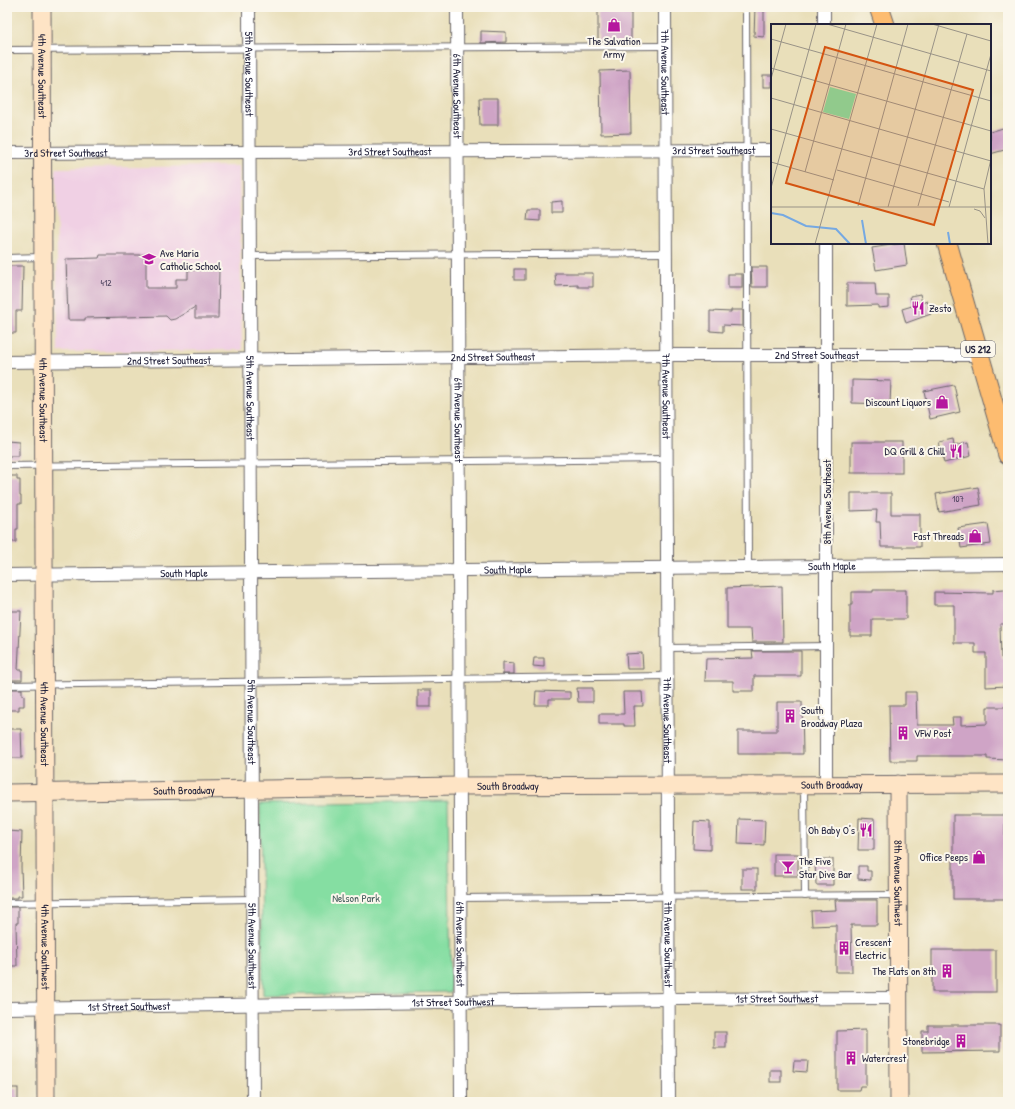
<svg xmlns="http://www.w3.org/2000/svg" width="1015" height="1109" font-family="'Patrick Hand',sans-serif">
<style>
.built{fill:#f0d0e4}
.green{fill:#85dea2;stroke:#54806e}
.building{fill:#cfa4c6}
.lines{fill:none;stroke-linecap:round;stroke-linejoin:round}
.lane-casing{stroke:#686467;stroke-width:8}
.street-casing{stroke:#686467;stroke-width:14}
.secondary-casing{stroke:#686467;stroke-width:19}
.primary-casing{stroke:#686467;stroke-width:21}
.lane{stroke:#fff;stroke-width:6}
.street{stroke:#fff;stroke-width:12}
.secondary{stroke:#fee4c5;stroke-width:17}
.primary{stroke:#fdbc6f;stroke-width:19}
.labels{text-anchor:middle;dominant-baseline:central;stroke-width:4;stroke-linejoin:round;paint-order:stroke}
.number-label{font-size:9px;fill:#4d425e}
.shield{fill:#fbf7ec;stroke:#636270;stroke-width:1}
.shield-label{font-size:10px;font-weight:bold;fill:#22223b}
.poi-label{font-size:11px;fill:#22223b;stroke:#fbf7ec;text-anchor:start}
.street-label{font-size:11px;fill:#22223b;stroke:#fbf7ec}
.park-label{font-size:11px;fill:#405a5a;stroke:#fbf7ec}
.inset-river{fill:none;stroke:#76a9e2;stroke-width:2}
.inset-road{fill:none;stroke:#999387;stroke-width:1}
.view{fill:#d45411;fill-opacity:0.15;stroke:#d45411;stroke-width:2}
.inset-edge{fill:none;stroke:#22223b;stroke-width:2}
</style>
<rect width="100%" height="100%" fill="#fbf7ec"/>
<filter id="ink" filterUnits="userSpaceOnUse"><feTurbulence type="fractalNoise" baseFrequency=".025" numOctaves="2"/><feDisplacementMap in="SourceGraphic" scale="8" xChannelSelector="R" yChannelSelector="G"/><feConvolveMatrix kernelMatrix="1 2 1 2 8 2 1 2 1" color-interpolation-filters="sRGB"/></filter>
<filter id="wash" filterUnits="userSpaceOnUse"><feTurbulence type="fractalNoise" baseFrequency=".012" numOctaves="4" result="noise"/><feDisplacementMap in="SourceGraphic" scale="16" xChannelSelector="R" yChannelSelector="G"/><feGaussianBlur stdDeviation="0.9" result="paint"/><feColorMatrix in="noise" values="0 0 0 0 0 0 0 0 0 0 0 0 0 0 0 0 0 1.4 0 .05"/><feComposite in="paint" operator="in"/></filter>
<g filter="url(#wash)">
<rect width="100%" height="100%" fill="#e9dfba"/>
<!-- built -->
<polygon class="built" points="239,166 242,350 58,352 56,168"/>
<!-- green -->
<polygon class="green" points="448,801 451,992 263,995 260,804"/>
<g id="blocks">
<!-- building -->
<g class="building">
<rect x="598" y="7" width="33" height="35"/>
<polygon points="755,7 764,7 764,37 754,36"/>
<polygon points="481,31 506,32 506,42 481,43"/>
<polygon points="630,70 631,133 601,134 600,71"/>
<rect x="763" y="75" width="9" height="12"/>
<polygon points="479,98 498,98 498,125 480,125"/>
<polygon points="1006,127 1008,136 1008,149 990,154 990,132"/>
<polygon points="562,201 562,213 551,213 551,202"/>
<polygon points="528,210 540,210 540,221 527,220"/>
<polygon points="904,243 907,265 876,270 872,248"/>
<polygon points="100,255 146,255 146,288 176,288 176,279 188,279 188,270 219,270 218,318 195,318 195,307 175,319 170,320 166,316 85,318 85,320 68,320 66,259 99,258"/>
<polygon points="7,266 23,266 22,311 16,311 16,333 7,333"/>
<polygon points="751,267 767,267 767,287 752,287"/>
<rect x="514" y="269" width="11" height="11"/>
<polygon points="555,273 593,273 593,287 578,287 578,285 556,286"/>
<rect x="728" y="274" width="14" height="14"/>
<polygon points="847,283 875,283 876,296 889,296 889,307 878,308 878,305 847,306"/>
<polygon points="920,294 922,303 927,301 931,314 906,323 902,309 912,306 910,296"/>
<polygon points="731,310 743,310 743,326 723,325 723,332 710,331 710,311 731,312"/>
<polygon points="852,380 891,381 890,404 852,403"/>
<polygon points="954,385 960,412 930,419 924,391"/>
<polygon points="953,439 954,445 968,442 971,456 944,463 939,442"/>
<polygon points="7,441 19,442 19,456 7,456"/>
<rect x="851" y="442" width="51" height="31"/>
<polygon points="7,476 17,476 17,480 20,480 20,496 21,496 21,504 18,504 18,529 16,529 16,542 7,542"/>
<polygon points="978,487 981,505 939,512 936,494"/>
<polygon points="851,493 891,493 891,514 920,514 920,547 881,547 880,522 876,522 877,510 851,511"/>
<polygon points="988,524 991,544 961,548 958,528"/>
<polygon points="782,586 783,642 752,642 751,629 727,629 727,588"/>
<polygon points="1004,589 1007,592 1007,601 1008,601 1008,624 1000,624 1001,658 1008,658 1008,686 986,687 986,653 975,653 975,643 954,643 954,605 934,605 934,592 993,593 993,590"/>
<polygon points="873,590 906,590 906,619 872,619 872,636 850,636 850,605 852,605 852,592 873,592"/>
<polygon points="7,611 21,611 18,670 22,670 22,680 10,680 10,662 7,662"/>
<polygon points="752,651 801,651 801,676 754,676 754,691 733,691 733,681 705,681 706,659 753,658"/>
<polygon points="642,653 643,669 627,669 626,654"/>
<polygon points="534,658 544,658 544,667 533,666"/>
<polygon points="503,662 514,663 514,674 503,674"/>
<polygon points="577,688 593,688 593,702 578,702"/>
<polygon points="10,689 22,689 22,695 24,695 24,706 19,706 19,710 7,710 7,695 11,695"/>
<rect x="418" y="690" width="13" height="17"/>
<polygon points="536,691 570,692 570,699 549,699 549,705 535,705"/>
<polygon points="623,692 642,692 643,706 634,706 635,726 624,726 624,724 599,724 599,714 624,714"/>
<polygon points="905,692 916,692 917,725 953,725 952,717 961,717 961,725 987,724 987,707 1008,707 1008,760 987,759 987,756 917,756 917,761 890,761 889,705 905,705"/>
<polygon points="777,702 802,702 803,754 738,754 738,731 777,731"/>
<polygon points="8,729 21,729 22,758 7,758"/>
<rect x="953" y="815" width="52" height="84"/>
<polygon points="859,818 874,819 874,850 858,850"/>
<polygon points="739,819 765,820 764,845 738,844"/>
<polygon points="694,821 710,822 710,850 693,849"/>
<polygon points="7,831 22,832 21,867 22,896 18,896 18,898 7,898"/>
<rect x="774" y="854" width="24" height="22"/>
<polygon points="815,859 833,859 833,885 816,885"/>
<polygon points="858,866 867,866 867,871 871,871 871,880 858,879"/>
<rect x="742" y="869" width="15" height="20"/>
<polygon points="835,900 877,900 877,925 851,925 852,972 836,972 836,925 812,926 811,911 836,910"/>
<polygon points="7,907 18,907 18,923 16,923 17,966 7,966"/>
<rect x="932" y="950" width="64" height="42"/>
<polygon points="928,1025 1000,1025 1000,1051 922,1052 922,1031 928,1031"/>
<polygon points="866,1030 866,1086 860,1086 859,1090 837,1090 837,1031"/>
<rect x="714" y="1032" width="12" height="16"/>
<polygon points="794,1061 808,1061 807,1072 793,1071"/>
<rect x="770" y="1070" width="11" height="12"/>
<rect x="7" y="1088" width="11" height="14"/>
</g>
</g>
</g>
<g filter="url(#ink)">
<use href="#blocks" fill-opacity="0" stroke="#686467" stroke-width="1"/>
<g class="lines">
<!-- lane casing -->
<g class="lane-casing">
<g id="lane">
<polyline points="746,7 748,566"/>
<polyline points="7,50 665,46"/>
<polyline points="250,256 666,253"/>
<polyline points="7,258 41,257"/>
<polyline points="7,466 667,459"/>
<polyline points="668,648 827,646"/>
<polyline points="7,685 667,676"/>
<polyline points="804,786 805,896"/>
<polyline points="460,898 897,895"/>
<polyline points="7,903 252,899"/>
</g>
</g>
<!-- street casing -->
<g class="street-casing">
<g id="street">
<path id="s1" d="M249 7 253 1102"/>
<path id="s2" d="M457 7 461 1102"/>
<path id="s3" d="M665 7 669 1102"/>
<polyline points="824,7 824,25"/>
<path id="s4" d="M7 153 772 150"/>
<polyline points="826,243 826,784"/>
<path id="s5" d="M7 362 667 355H980"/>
<path id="s6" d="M7 575 1008 564"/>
<path id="s7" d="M7 1008 668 999 899 998"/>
</g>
</g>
<!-- secondary casing -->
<g class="secondary-casing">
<g id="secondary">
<path id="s8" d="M42 7 46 1102"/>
<path id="s9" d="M898 784 899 1102"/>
<path id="s10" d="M7 793 460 786 1008 784"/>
</g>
</g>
<!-- primary casing -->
<g class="primary-casing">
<g id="primary">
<polyline points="879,7 885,25"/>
<polyline points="947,243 1008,455"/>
</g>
</g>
<!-- lane -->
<use href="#lane" class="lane"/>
<!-- street -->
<use href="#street" class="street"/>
<!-- secondary -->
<use href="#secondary" class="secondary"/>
<!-- primary -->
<use href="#primary" class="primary"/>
</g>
</g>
<!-- icons -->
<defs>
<g id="shop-bare" transform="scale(1.08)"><path d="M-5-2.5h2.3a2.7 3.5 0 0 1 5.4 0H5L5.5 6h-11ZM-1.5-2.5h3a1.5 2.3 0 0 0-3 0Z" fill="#b5179e" stroke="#fbf7ec" stroke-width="2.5" paint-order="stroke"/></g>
<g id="school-bare" transform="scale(1.08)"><path d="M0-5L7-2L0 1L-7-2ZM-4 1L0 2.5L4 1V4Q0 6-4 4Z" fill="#b5179e" stroke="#fbf7ec" stroke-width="2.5" paint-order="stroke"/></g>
<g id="restaurant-bare" transform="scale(1.08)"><path d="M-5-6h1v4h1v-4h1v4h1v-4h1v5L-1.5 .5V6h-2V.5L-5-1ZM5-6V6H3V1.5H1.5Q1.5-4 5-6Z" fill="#b5179e" stroke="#fbf7ec" stroke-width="2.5" paint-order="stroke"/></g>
<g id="building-bare" transform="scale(1.08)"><path d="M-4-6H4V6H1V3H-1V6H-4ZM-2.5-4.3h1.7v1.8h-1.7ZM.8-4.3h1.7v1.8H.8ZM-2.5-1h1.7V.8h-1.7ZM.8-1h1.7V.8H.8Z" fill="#b5179e" stroke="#fbf7ec" stroke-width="2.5" paint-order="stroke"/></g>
<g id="bar-bare" transform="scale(1.08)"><path d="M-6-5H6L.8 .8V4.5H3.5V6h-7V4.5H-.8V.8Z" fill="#b5179e" stroke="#fbf7ec" stroke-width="2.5" paint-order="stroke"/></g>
</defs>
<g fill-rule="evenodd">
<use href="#shop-bare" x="614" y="25"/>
<use href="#school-bare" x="149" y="259"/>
<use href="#restaurant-bare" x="918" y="308"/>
<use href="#shop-bare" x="942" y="402"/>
<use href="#restaurant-bare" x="956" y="451"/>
<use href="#shop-bare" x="975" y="536"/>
<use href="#building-bare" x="790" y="716"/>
<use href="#building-bare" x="903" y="733"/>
<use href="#restaurant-bare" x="866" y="830"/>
<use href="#shop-bare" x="979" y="857"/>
<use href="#bar-bare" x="788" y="867"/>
<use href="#building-bare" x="844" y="948"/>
<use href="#building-bare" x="947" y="971"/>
<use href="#building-bare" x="961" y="1041"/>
<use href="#building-bare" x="851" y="1058"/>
</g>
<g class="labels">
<!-- number labels -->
<g class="number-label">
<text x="106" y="283">412</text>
<text x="958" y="499">107</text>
</g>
<!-- shield labels -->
<rect class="shield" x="961" y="341" width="34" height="16" rx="3"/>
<g class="shield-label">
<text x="978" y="349">US 212</text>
</g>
<!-- poi labels -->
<g class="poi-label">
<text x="614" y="41" text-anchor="middle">The Salvation<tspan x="614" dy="13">Army</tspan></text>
<text x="160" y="253">Ave Maria<tspan x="160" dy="13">Catholic School</tspan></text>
<text x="929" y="308">Zesto</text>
<text x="931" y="402" text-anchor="end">Discount Liquors</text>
<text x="945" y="451" text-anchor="end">DQ Grill &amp; Chill</text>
<text x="964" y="536" text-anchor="end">Fast Threads</text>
<text x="801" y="710">South<tspan x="801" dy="13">Broadway Plaza</tspan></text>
<text x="914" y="733">VFW Post</text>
<text x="855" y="830" text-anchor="end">Oh Baby O's</text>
<text x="968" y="857" text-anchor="end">Office Peeps</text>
<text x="799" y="861">The Five<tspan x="799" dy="13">Star Dive Bar</tspan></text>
<text x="855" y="942">Crescent<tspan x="855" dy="13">Electric</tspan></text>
<text x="936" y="971" text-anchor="end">The Flats on 8th</text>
<text x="950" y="1041" text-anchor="end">Stonebridge</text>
<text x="862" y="1058">Watercrest</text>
</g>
<!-- street labels -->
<g class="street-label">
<text stroke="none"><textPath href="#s3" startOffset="65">7th Avenue Southeast</textPath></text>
<text stroke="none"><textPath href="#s1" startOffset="67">5th Avenue Southeast</textPath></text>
<text stroke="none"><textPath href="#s8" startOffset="69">4th Avenue Southeast</textPath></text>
<text stroke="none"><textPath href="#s2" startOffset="89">6th Avenue Southeast</textPath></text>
<text stroke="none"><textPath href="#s4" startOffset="707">3rd Street Southeast</textPath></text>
<text stroke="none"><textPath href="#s4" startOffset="383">3rd Street Southeast</textPath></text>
<text stroke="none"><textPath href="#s4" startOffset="59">3rd Street Southeast</textPath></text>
<text stroke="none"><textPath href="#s5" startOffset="810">2nd Street Southeast</textPath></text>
<text stroke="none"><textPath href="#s5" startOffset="486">2nd Street Southeast</textPath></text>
<text stroke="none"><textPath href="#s5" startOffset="162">2nd Street Southeast</textPath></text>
<text stroke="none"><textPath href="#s3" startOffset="389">7th Avenue Southeast</textPath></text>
<text stroke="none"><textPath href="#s1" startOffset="391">5th Avenue Southeast</textPath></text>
<text stroke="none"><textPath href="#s8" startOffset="393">4th Avenue Southeast</textPath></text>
<text stroke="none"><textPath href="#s2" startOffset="413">6th Avenue Southeast</textPath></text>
<text transform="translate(827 502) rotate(-90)">8th Avenue Southeast</text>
<text stroke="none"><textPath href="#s6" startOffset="825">South Maple</textPath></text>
<text stroke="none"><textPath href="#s6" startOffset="501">South Maple</textPath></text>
<text stroke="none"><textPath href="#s6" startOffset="177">South Maple</textPath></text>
<text stroke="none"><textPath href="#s3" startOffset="713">7th Avenue Southeast</textPath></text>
<text stroke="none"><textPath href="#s1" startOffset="715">5th Avenue Southeast</textPath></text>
<text stroke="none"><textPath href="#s8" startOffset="717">4th Avenue Southeast</textPath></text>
<text stroke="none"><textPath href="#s10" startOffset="825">South Broadway</textPath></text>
<text stroke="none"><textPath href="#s10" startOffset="501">South Broadway</textPath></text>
<text stroke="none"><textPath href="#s10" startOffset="177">South Broadway</textPath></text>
<text stroke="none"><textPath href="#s9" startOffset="99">8th Avenue Southwest</textPath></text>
<text stroke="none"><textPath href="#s2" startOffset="937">6th Avenue Southwest</textPath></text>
<text stroke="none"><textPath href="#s3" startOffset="937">7th Avenue Southwest</textPath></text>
<text stroke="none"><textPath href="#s1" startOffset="939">5th Avenue Southwest</textPath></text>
<text stroke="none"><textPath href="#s8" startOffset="940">4th Avenue Southwest</textPath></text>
<text stroke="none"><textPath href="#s7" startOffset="770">1st Street Southwest</textPath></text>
<text stroke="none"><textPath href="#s7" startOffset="446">1st Street Southwest</textPath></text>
<text stroke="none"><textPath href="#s7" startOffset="122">1st Street Southwest</textPath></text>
</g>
<!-- park labels -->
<g class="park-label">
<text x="356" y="898">Nelson Park</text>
</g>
</g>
<!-- overview -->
<g transform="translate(771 24)">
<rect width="220" height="220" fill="#e9dfba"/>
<path d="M59 63 85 70 78 95 52 88Z" fill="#85dea2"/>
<path class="inset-river" d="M0 189 12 191 35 202 65 205 79 220M91 196 95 220M177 208 179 220"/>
<path class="inset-road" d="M56 0 220 47M161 0 220 17M0 15 220 77M0 44 220 107M0 55 15 0M0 74 220 137M0 105 213 165M0 138 63 156M66 146 178 178M34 148 75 0M0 164 45 0M87 182 137 0M147 182 196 10M0 183H220M117 183 168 0M178 183 220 30M203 185 209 187 214 194M44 220 106 0M217 220 213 165 220 135"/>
<path class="view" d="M54 23 202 66 163 201 15 159Z"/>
<rect width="220" height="220" class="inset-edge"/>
</g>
<!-- margin -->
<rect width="1015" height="1109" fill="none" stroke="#fbf7ec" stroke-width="24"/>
</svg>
